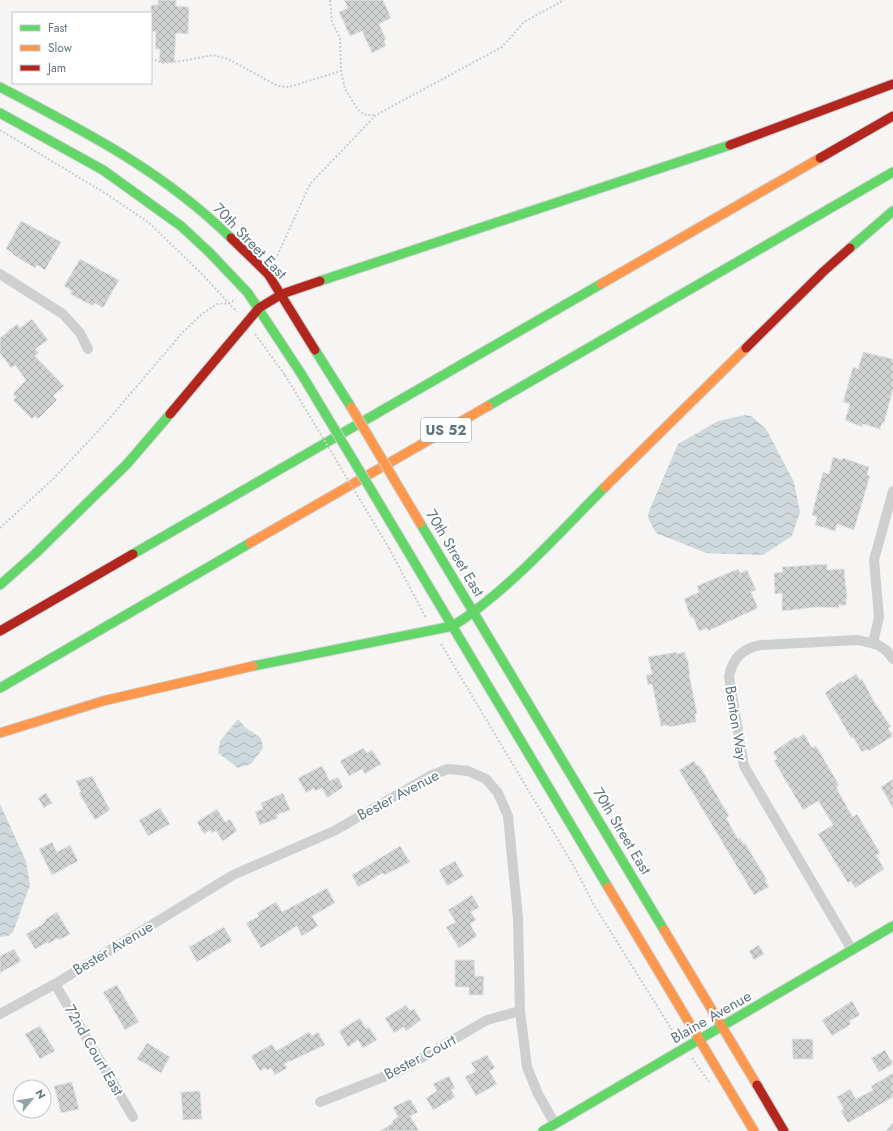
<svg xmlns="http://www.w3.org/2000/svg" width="893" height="1131" font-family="Jost,sans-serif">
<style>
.water{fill:url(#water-waves)}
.building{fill:url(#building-cross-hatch);stroke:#e5e4e4}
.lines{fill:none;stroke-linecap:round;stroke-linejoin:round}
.fast-casing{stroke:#cfd2d3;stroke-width:11}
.slow-casing{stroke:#cfd2d3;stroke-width:11}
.jam-casing{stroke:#cfd2d3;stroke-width:11}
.path{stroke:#cccdce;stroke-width:2;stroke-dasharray:2 2;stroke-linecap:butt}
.lane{stroke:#cecfcf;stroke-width:5}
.street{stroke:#cecfcf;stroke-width:10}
.fast{stroke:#63d668;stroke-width:9}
.slow{stroke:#ff974d;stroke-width:9}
.jam{stroke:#b3261e;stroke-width:9}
.fast-bridge-casing{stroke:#cfd2d3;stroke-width:11;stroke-linecap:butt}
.slow-bridge-casing{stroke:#cfd2d3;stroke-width:11;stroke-linecap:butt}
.path-bridge{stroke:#cccdce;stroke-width:2;stroke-dasharray:2 2;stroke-linecap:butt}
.fast-bridge{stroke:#63d668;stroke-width:9}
.slow-bridge{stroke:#ff974d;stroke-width:9}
.labels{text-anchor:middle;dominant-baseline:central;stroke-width:4;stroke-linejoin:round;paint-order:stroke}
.shield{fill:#fff;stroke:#8f9fa7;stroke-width:1}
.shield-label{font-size:14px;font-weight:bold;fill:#5f7681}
.street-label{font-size:15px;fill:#5f7681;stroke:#fff}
</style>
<defs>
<pattern id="water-waves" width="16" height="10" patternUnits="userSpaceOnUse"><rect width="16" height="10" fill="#cfd8db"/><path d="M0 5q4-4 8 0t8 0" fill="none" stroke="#abb4b7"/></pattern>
<pattern id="building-cross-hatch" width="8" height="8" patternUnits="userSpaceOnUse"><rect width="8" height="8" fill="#d0d2d2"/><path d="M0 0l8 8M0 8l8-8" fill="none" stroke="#acafb0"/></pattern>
</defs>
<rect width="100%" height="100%" fill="#f6f5f4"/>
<!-- water -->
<g class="water">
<polygon points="745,415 751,416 766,429 794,482 800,512 792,536 763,555 706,553 656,533 648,518 649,511 678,444 718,421"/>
<polygon points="238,719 245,727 261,738 263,748 251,764 238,768 218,753 220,741"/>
<polygon points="0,804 26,861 30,885 13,932 8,936 0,937"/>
</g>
<!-- building -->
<g class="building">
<polygon points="158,0 176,0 176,6 189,7 188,34 176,33 174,63 159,62 160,49 155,49 156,32 151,31 151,5 158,5"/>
<polygon points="344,0 383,0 391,18 379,24 386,39 384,40 386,46 372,53 362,31 350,36 339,12 348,8"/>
<polygon points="21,221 61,242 45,270 37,265 35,268 12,254 13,253 6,249"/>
<polygon points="80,259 119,280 103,308 95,303 93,306 70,294 72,291 64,286"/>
<polygon points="32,319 48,340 35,349 39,353 35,356 64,386 53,396 57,400 38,419 35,416 32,419 13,400 16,397 13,394 26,380 15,365 11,368 0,353 0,338 17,324 20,328"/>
<polygon points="863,352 893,359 893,389 884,423 882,423 880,429 863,424 862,427 845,420 850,404 843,402 853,367 858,369"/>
<polygon points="833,457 842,460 843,458 869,467 867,475 870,476 854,530 837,524 835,531 815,525 817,517 812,515 817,494 823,472 829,474"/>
<polygon points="827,564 827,570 844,569 847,597 846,598 846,605 839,605 839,608 817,607 782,611 782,593 775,594 774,573 783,572 782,567"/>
<polygon points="738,569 740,573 747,570 756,590 751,592 758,608 708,631 707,628 699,631 693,617 691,618 684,599 699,592 697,586"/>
<polygon points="677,652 677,654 685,652 686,659 688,659 690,679 697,713 695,714 696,722 669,727 669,725 661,726 652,684 648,685 646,675 652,674 648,657"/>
<polygon points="856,674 860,680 862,679 875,703 891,727 888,728 893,736 869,751 868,749 862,752 853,737 851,738 825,693 841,681 842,683"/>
<polygon points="804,734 812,748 816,746 839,785 836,787 848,809 853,817 857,814 880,853 876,855 884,869 855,888 851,881 848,883 818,834 833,825 821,805 818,801 803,810 774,761 777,759 773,752 795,737 796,739"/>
<polygon points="363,748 367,753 372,750 381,764 365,774 362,769 349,776 340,761"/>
<polygon points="694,761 697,766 699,765 729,816 726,818 738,839 740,838 743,844 745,843 767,880 765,881 769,887 754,895 679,770"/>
<polygon points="322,766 330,781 338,777 343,787 327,798 322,788 315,791 314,788 306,793 298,778"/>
<polygon points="92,776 110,810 95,820 79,793 81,792 76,781"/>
<polygon points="893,779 893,808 881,787"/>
<polygon points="46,793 52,803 44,808 38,798"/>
<polygon points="283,793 290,810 276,815 278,818 260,825 255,812 263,809 261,803"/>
<polygon points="160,808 170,824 148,836 139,820"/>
<polygon points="217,809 225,822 230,819 237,831 223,841 216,831 212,833 210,830 204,834 197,822"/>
<polygon points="52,842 57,852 70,845 78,861 52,875 39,849"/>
<polygon points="400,846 410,862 385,875 383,873 358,887 352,875"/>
<polygon points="455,861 464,876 447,886 439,870"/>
<polygon points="327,888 335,903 312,916 318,926 302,936 297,926 261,948 246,923 259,916 257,913 276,902 282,912"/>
<polygon points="472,895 479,907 471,912 476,920 470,924 477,936 459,948 446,927 456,922 448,910"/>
<polygon points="57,912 70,934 59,940 58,938 48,944 48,942 35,949 26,934 43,924 46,919"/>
<polygon points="224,927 232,941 197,962 189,947"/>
<polygon points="759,945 764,954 754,960 749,951"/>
<polygon points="14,949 21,961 0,973 0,956"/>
<polygon points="455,960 474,960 475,976 484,976 483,995 469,995 469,987 455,987"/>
<polygon points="117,985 139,1022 125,1030 103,992"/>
<polygon points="852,1001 860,1015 849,1021 851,1024 832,1036 822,1020"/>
<polygon points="406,1005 410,1011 414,1009 421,1020 406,1031 404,1027 394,1033 385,1018"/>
<polygon points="360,1018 366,1029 369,1027 377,1040 363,1048 358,1040 348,1047 339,1031"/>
<polygon points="40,1026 55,1051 40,1059 25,1034"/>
<polygon points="309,1032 312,1036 318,1032 325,1045 284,1064 287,1068 275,1075 271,1068 267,1070 265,1068 260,1071 251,1056 272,1044 276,1051"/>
<polygon points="792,1039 813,1039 813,1059 793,1059"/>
<polygon points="147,1043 170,1057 161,1073 137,1059"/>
<polygon points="885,1050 893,1064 879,1072 871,1058"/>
<polygon points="487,1055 495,1068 489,1071 497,1084 476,1096 465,1077 476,1071 471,1063"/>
<polygon points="893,1073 893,1097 848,1123 841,1111 844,1109 837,1097 850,1089 856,1099 873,1090 871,1086"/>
<polygon points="449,1076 455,1088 451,1090 455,1097 433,1110 426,1098 437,1091 433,1084"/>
<polygon points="72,1082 79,1109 61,1113 54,1086"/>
<polygon points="200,1091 202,1119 183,1120 181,1092"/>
<polygon points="410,1099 418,1112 410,1116 419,1131 380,1131 393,1123 392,1121 398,1117 393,1107"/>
</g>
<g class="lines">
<!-- fast casing -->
<g class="fast-casing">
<g id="fast">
<path d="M0 87C84 131 163 171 231 238"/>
<polyline points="0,113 103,170 181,226 209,252 248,293 302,375"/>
<polyline points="850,248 893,211"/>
<polyline points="320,281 730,145"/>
<polyline points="315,350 351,407"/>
<polyline points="488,406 893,172"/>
<polyline points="373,493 608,887"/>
<polyline points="420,523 664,930"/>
<polyline points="133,554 601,284"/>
<polyline points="0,585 35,554 127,464 170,414"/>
<path d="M253 666 453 626C509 590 558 534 605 487"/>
<polyline points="0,688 250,543"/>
<polyline points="543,1131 893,926"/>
</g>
</g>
<!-- slow casing -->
<g class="slow-casing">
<g id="slow">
<polyline points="601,284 820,158"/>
<polyline points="605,487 746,348"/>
<polyline points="250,543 488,406"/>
<polyline points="0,733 103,701 253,666"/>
<polyline points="608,887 754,1131"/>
<polyline points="664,930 757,1085"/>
</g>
</g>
<!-- jam casing -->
<g class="jam-casing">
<g id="jam">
<polyline points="730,145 893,84"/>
<polyline points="820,158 893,116"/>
<polyline points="231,238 268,274 315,350"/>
<polyline points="746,348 824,271 850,248"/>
<polyline points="170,414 259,308 282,294 320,281"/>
<polyline points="0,631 133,554"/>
<polyline points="757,1085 784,1131"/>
</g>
</g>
<!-- path -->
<g class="path">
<polyline points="330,0 332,22 340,38 341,71 345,89 358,110 366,115 376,115"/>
<polyline points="151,59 163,63 182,61 213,55 228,59 278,86 289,87 341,71"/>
<polyline points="0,130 105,193 148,222 200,272 237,312"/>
<polyline points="274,263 310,184 376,115 502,47 524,22 564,0"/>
<polyline points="255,334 285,375"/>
<polyline points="0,528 54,478 102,427 183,332 202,314 217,304 229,303 236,299"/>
<polyline points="389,548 426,618"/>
<polyline points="441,644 576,870 594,905 677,1038"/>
<polyline points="692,1058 709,1082"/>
</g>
<!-- lane -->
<polyline class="lane" points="889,1131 893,1126"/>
<!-- street -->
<g class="street">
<polyline points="0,274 63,314 80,333 88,349"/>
<polyline points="873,643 879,617 874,560 893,491"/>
<path d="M852 950 744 766 729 677C732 659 743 648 761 645L858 640 878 645 887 651 893 659"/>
<polyline points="55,984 133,1117"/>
<polyline points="0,1014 55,984 233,875 334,831 430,776 448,769 468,771 486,779 498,793 508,816 518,918 520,1011 527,1067 538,1094 555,1124"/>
<polyline points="320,1102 401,1070 487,1020 520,1011"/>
</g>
<!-- fast -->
<use href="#fast" class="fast"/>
<!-- slow -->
<use href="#slow" class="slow"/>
<!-- jam -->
<use href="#jam" class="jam"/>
<!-- fast-bridge casing -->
<g class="fast-bridge-casing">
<polyline id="fast-bridge" points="302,375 373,493"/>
</g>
<!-- slow-bridge casing -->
<g class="slow-bridge-casing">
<polyline id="slow-bridge" points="351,407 420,523"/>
</g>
<!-- path-bridge -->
<polyline class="path-bridge" points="285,375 389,548"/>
<!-- fast-bridge -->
<use href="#fast-bridge" class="fast-bridge"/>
<!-- slow-bridge -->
<use href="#slow-bridge" class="slow-bridge"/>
</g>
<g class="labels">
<!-- shield labels -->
<rect class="shield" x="421" y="418" width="50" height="24" rx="3"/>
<g class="shield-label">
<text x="446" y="430">US 52</text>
</g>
<!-- street labels -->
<g class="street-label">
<text transform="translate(250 241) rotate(46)">70th Street East</text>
<text transform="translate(455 553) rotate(59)">70th Street East</text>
<text transform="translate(736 723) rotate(81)">Benton Way</text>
<text transform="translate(398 795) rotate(-28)">Bester Avenue</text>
<text transform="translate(622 831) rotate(59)">70th Street East</text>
<text transform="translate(113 948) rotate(-31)">Bester Avenue</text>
<text transform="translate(711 1017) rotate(-30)">Blaine Avenue</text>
<text transform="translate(94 1050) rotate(60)">72nd Court East</text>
<text transform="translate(420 1057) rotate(-28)">Bester Court</text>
</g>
</g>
<!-- legend -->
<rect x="12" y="12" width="140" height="72" fill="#ffffff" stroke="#bfc8cd"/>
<rect x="20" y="25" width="20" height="6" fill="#63d668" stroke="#bfc8cd"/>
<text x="48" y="32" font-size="12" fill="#5f7681">Fast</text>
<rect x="20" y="45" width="20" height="6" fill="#ff974d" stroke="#bfc8cd"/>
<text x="48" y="52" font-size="12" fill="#5f7681">Slow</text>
<rect x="20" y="65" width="20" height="6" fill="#b3261e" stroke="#bfc8cd"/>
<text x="48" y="72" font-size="12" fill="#5f7681">Jam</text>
<!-- north arrow -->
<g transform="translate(32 1099) rotate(60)"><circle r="19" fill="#ffffff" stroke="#bfc8cd"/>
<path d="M0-3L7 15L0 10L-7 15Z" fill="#94a2a9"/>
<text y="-6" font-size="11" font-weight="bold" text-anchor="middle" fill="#5f7681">N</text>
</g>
</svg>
